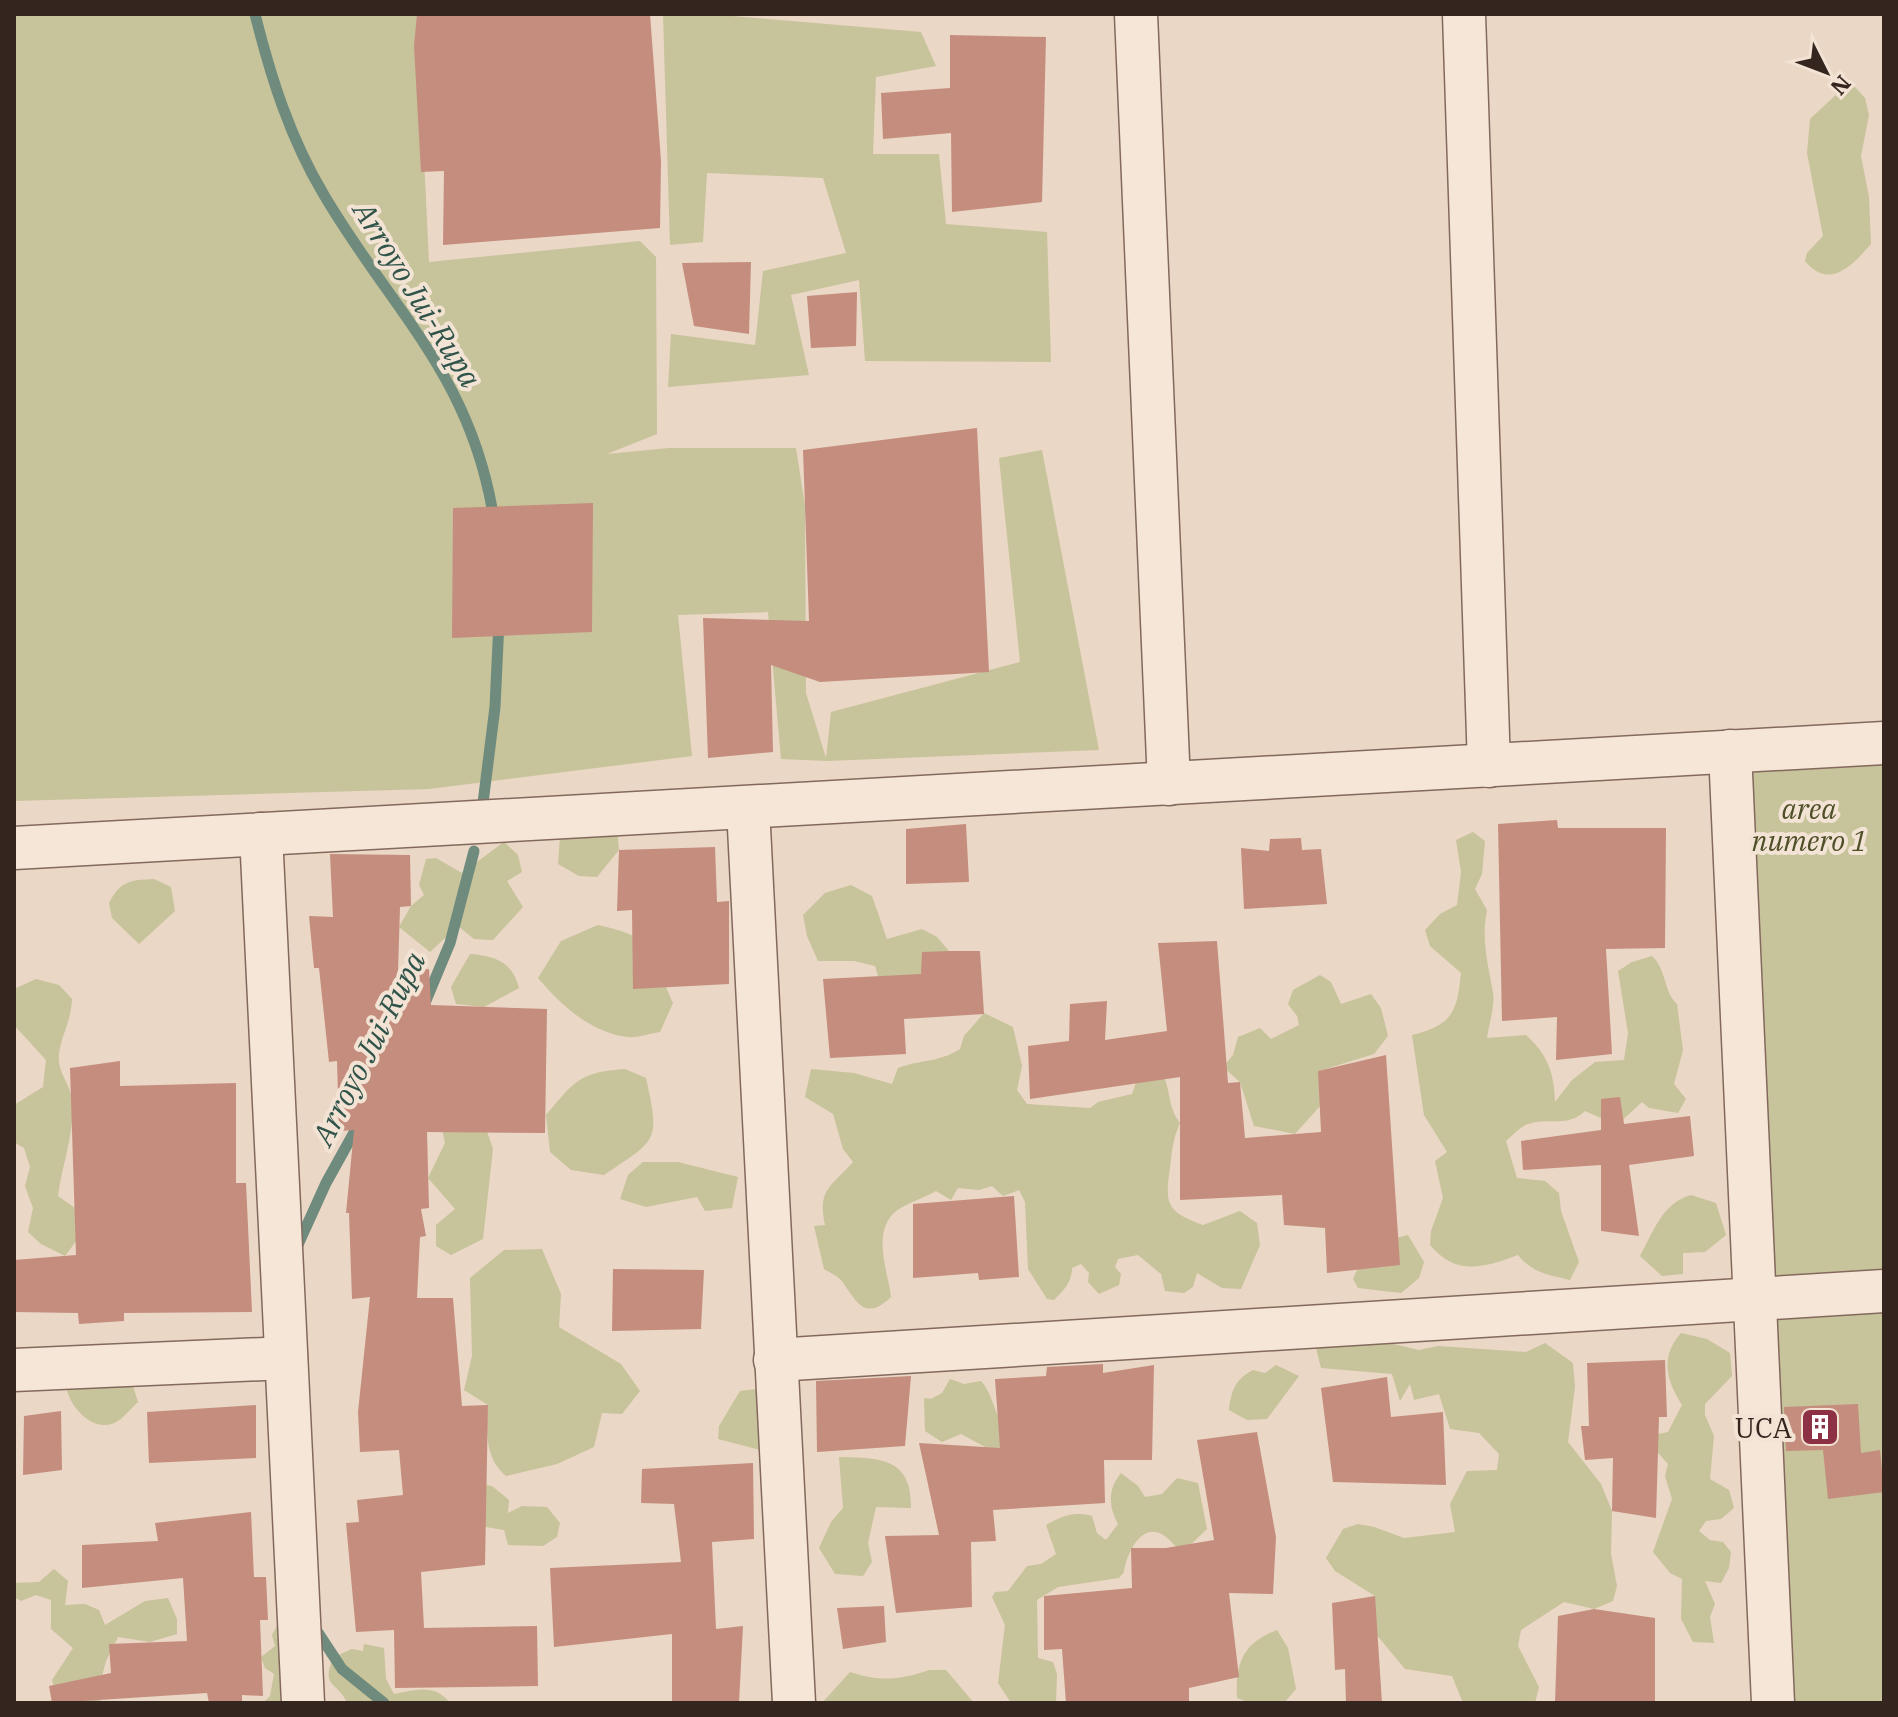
<svg xmlns="http://www.w3.org/2000/svg" width="1898" height="1717" font-family="'IBM Plex Serif',serif">
<style>
.green{fill:#c7c39a}
.lines{fill:none;stroke-linecap:round;stroke-linejoin:round}
.stream{stroke:#6e8b7e;stroke-width:11}
.building{fill:#c58d7e}
.minor-casing{stroke:#83695d;stroke-width:45}
.minor{stroke:#f6e6d7;stroke-width:42}
.labels{text-anchor:middle;dominant-baseline:central;stroke-width:8;stroke-linejoin:round;paint-order:stroke}
.park-label{font-size:28px;font-style:italic;fill:#4e4f28;stroke:#f2e3d4}
.poi-label{font-size:28px;fill:#35251f;stroke:#f2e3d4;text-anchor:end}
.water-label{font-size:30px;font-style:italic;fill:#30534a;stroke:#f2e3d4}
</style>
<rect width="100%" height="100%" fill="#ead7c5"/>
<!-- green -->
<g class="green">
<polygon points="14,14 417,14 429,262 640,241 656,257 657,434 607,454 669,448 796,448 805,506 806,693 826,758 831,712 1020,662 999,458 1042,450 1099,750 827,761 781,759 768,612 678,615 692,756 429,789 14,801"/>
<polygon points="663,14 709,14 921,32 936,66 876,77 873,154 939,154 946,224 1047,232 1051,362 865,361 859,280 791,295 809,375 668,387 671,334 755,345 763,271 846,253 823,178 707,173 703,242 670,245"/>
<path d="M1855 87 1865 98 1869 115 1861 156 1869 197 1871 244C1851 267 1829 290 1805 261L1807 253 1823 236 1807 153 1810 119 1840 91Z"/>
<polygon points="1884,743 1884,1703 1773,1703 1730,751"/>
<polygon points="617,829 619,850 597,877 579,876 558,864 560,837"/>
<path d="M1473 832 1485 841 1482 874 1475 889 1487 910C1481 940 1488 964 1493 993 1495 1006 1489 1024 1487 1038L1526 1035C1548 1055 1554 1073 1555 1102L1572 1080 1595 1062 1624 1060 1628 1033 1618 971 1632 962 1652 956C1667 970 1663 991 1677 1004L1683 1050 1674 1084 1686 1099 1678 1113 1649 1108 1642 1102 1617 1125 1585 1111C1568 1128 1548 1117 1528 1124 1521 1126 1512 1136 1506 1141L1517 1178 1545 1181 1559 1193 1561 1211 1579 1262 1570 1280C1549 1275 1532 1273 1518 1255 1483 1268 1456 1276 1430 1245L1431 1231 1443 1198 1435 1161 1447 1152 1424 1115 1412 1035C1452 1025 1457 1013 1461 973L1430 946 1425 930 1440 914 1457 905 1461 872 1456 840Z"/>
<polygon points="504,842 518,855 522,872 507,881 523,907 493,940 474,939 458,926 430,952 399,927 411,906 424,895 419,885 426,859 436,858 462,873"/>
<path d="M154 879 171 887 175 911 139 944 112 918 109 903C120 881 130 880 154 879Z"/>
<polygon points="851,885 872,896 887,939 922,929 937,937 949,951 949,977 878,976 875,966 854,961 818,961 807,936 803,915 825,893"/>
<path d="M598 925C658 938 650 951 673 1003L660 1032C651 1033 638 1038 628 1037 591 1033 561 1005 538 978L561 941Z"/>
<path d="M470 954C496 956 512 962 519 988L484 1007 456 1004 451 987Z"/>
<polygon points="1320,975 1331,982 1341,1004 1371,994 1381,1008 1388,1036 1374,1054 1319,1071 1320,1106 1295,1134 1254,1126 1240,1082 1223,1067 1233,1055 1238,1037 1260,1028 1271,1039 1299,1025 1297,1016 1288,1004 1293,990"/>
<path d="M36 979 59 985 72 999C71 1022 61 1036 59 1054 57 1071 67 1079 71 1095 77 1128 62 1163 58 1196L92 1220 65 1256 41 1244 28 1232 33 1208 25 1186 30 1167 24 1148 14 1142V1105L43 1087 46 1060 14 1025V989Z"/>
<path d="M984 1013 1013 1027 1022 1066 1017 1090 1027 1104 1090 1108 1098 1102 1132 1094 1138 1077 1159 1068C1172 1086 1166 1105 1180 1123 1173 1138 1172 1151 1170 1167 1165 1203 1165 1211 1203 1225L1240 1211 1257 1223 1260 1245 1241 1289 1222 1288 1197 1273 1193 1287 1184 1293 1165 1291 1161 1274 1138 1255 1118 1259 1115 1267 1121 1274 1119 1285 1099 1294 1088 1282 1089 1273 1081 1264 1072 1268C1072 1282 1064 1290 1054 1300L1047 1299 1028 1269 1025 1202 1019 1190 1003 1196 992 1186 979 1190 958 1188 951 1200 936 1191C924 1198 907 1203 896 1211 871 1232 888 1271 891 1297 864 1323 856 1300 841 1280 837 1276 829 1272 824 1269L814 1226 825 1225C817 1189 832 1186 853 1162L843 1149 833 1114 805 1097 811 1069 854 1073 892 1084 898 1068C922 1059 938 1063 960 1049L964 1036Z"/>
<path d="M625 1069 646 1078C660 1142 658 1139 604 1175L571 1170 550 1152 546 1115C575 1081 579 1072 625 1069Z"/>
<polygon points="435,1098 481,1114 493,1149 483,1239 451,1255 436,1246 436,1225 455,1209 428,1178 445,1143"/>
<polygon points="643,1162 678,1162 738,1177 732,1208 705,1211 697,1197 646,1207 620,1199 628,1175"/>
<path d="M1691 1195 1716 1203 1726 1235 1705 1252 1683 1253V1274L1662 1276 1640 1256C1654 1231 1662 1203 1691 1195Z"/>
<path d="M1408 1235 1424 1262 1419 1278 1401 1293 1358 1288 1353 1279C1365 1250 1378 1242 1408 1235Z"/>
<path d="M542 1249 561 1294 559 1327 621 1364 640 1391 622 1414 602 1413 594 1447 557 1464 506 1476C484 1457 487 1432 488 1405L464 1390 472 1356 470 1278 504 1250Z"/>
<path d="M1681 1333 1707 1339 1730 1353 1732 1376 1705 1404V1415L1714 1436 1710 1479 1729 1490 1734 1508 1721 1519 1706 1521 1699 1531 1710 1540 1723 1542 1731 1552 1729 1568 1721 1583 1705 1581 1715 1604 1710 1617 1714 1643 1693 1642 1681 1619 1682 1579 1670 1573 1653 1552 1672 1499 1665 1476 1668 1464 1644 1437 1668 1432 1682 1405C1666 1380 1660 1357 1681 1333Z"/>
<polygon points="1351,1334 1419,1350 1438,1346 1526,1352 1545,1343 1573,1363 1575,1387 1568,1442 1601,1484 1612,1511 1611,1554 1617,1586 1613,1601 1594,1609 1564,1602 1521,1630 1518,1646 1539,1687 1535,1703 1463,1703 1452,1676 1405,1669 1375,1633 1375,1596 1335,1571 1326,1558 1343,1529 1358,1524 1374,1527 1404,1538 1455,1532 1450,1504 1467,1471 1497,1470 1499,1454 1479,1433 1450,1429 1439,1394 1414,1400 1410,1384 1400,1401 1392,1374 1321,1368 1315,1344"/>
<path d="M1276 1365 1299 1376 1267 1419 1247 1420 1229 1410C1231 1390 1236 1379 1253 1370L1265 1373Z"/>
<path d="M950 1379 964 1384 981 1381C994 1395 993 1414 1008 1434L1000 1455 961 1434 942 1442 925 1431 924 1398 931 1399 942 1393Z"/>
<path d="M66 1385 133 1386 138 1402C131 1408 123 1419 114 1423 92 1433 68 1405 66 1385Z"/>
<polygon points="757,1389 772,1403 764,1451 718,1439 719,1426 740,1391"/>
<path d="M839 1457C879 1458 912 1457 911 1508L876 1507 868 1543 872 1562 863 1576 835 1574 819 1548 831 1522 843 1508Z"/>
<path d="M1121 1473 1138 1486 1145 1497 1162 1494 1177 1478 1198 1483 1207 1529 1182 1553C1176 1547 1170 1539 1163 1535 1141 1521 1126 1555 1124 1572L1119 1578 1058 1587 1037 1600 1038 1658 1053 1662 1057 1674 1056 1703H1011L998 1683 1005 1625 992 1597 995 1592 1008 1591 1027 1566 1041 1564 1056 1554 1046 1525C1062 1516 1074 1511 1092 1516L1097 1533 1106 1540 1118 1524C1108 1506 1108 1489 1121 1473Z"/>
<polygon points="471,1483 492,1486 509,1500 508,1513 522,1506 547,1507 560,1523 557,1537 543,1546 508,1545 504,1530 486,1527 464,1515"/>
<polygon points="54,1569 68,1581 65,1605 85,1604 99,1610 105,1625 145,1601 168,1598 177,1619 177,1634 150,1642 118,1637 106,1661 97,1695 102,1703 40,1703 57,1699 52,1680 73,1648 51,1629 51,1600 36,1595 21,1601 14,1597 14,1583 39,1582"/>
<polygon points="278,1624 291,1624 284,1703 263,1703 270,1696 274,1674 265,1668 261,1657 275,1646 272,1635"/>
<path d="M1277 1630 1288 1648 1296 1689 1284 1703H1250L1237 1698C1235 1663 1243 1643 1277 1630Z"/>
<path d="M364 1644 384 1648 386 1679 394 1694C415 1690 435 1683 450 1703H347C339 1682 319 1687 334 1657L352 1649 363 1651Z"/>
<path d="M929 1670H946L974 1703H822L850 1672C880 1682 900 1680 929 1670Z"/>
</g>
<g class="lines">
<!-- stream -->
<g class="stream">
<path d="M255 14C271 78 290 138 324 195 393 312 472 376 494 520"/>
<polyline points="483,803 495,707 499,621"/>
<polyline points="425,1003 450,943 474,851"/>
<polyline points="297,1247 326,1183 361,1120"/>
<polyline points="315,1628 342,1669 384,1703"/>
</g>
</g>
<!-- building -->
<g class="building">
<polygon points="417,14 650,14 661,161 660,228 443,245 444,171 421,172 414,46"/>
<polygon points="950,35 1046,37 1042,202 952,212 951,133 883,139 881,93 950,88"/>
<polygon points="751,262 749,334 694,326 682,263"/>
<polygon points="857,292 856,346 811,348 807,296"/>
<polygon points="977,428 989,672 820,682 771,665 773,752 708,758 703,618 809,621 803,450"/>
<polygon points="593,503 592,632 452,638 453,508"/>
<polygon points="1557,820 1558,828 1666,828 1665,948 1606,949 1612,1054 1556,1060 1557,1017 1502,1021 1498,824"/>
<polygon points="966,824 969,882 906,884 906,829"/>
<polygon points="1301,838 1302,850 1321,849 1327,904 1244,909 1241,848 1269,851 1270,839"/>
<polygon points="715,847 717,902 729,901 729,984 633,989 632,910 617,911 619,850"/>
<polygon points="330,854 410,855 411,906 400,907 398,972 429,969 431,1005 547,1009 545,1133 427,1132 429,1208 421,1209 426,1236 420,1237 417,1298 453,1298 462,1406 488,1405 485,1565 421,1572 424,1628 537,1626 538,1686 395,1688 394,1630 356,1632 346,1523 359,1522 357,1500 403,1495 399,1450 360,1452 358,1412 370,1297 352,1299 349,1213 346,1213 354,1130 339,1131 337,1061 329,1062 319,968 314,968 309,916 333,917"/>
<polygon points="1217,941 1228,1083 1240,1082 1245,1138 1321,1132 1318,1071 1386,1055 1400,1265 1327,1273 1325,1228 1284,1225 1282,1195 1180,1200 1180,1077 1030,1099 1028,1046 1069,1041 1070,1004 1107,1001 1105,1040 1167,1031 1158,943"/>
<polygon points="949,951 980,951 984,1014 904,1019 906,1054 830,1058 823,979 921,974 922,952"/>
<polygon points="120,1061 120,1086 236,1083 236,1183 246,1183 252,1312 124,1313 124,1321 79,1324 78,1313 14,1312 14,1260 76,1255 70,1068"/>
<polygon points="1620,1097 1624,1124 1690,1116 1694,1156 1629,1165 1639,1236 1601,1231 1601,1165 1523,1170 1521,1141 1601,1130 1601,1099"/>
<polygon points="1014,1196 1019,1277 979,1280 978,1273 913,1278 913,1204"/>
<polygon points="613,1269 704,1270 701,1329 612,1331"/>
<polygon points="1665,1360 1667,1417 1659,1417 1656,1518 1612,1511 1613,1458 1585,1460 1581,1426 1589,1426 1587,1363"/>
<polygon points="1103,1364 1103,1373 1154,1365 1152,1460 1104,1460 1105,1503 993,1510 996,1541 971,1542 972,1607 896,1613 885,1536 939,1535 919,1443 1000,1448 995,1379 1046,1376 1047,1367"/>
<polygon points="911,1376 905,1446 817,1452 816,1381"/>
<polygon points="1387,1377 1391,1417 1443,1412 1446,1485 1333,1482 1321,1388"/>
<polygon points="1858,1404 1861,1453 1880,1450 1884,1492 1828,1499 1823,1450 1786,1451 1784,1407"/>
<polygon points="256,1405 256,1458 149,1463 147,1412"/>
<polygon points="61,1411 62,1470 23,1475 24,1416"/>
<polygon points="1257,1432 1276,1537 1273,1594 1229,1593 1239,1677 1189,1688 1189,1703 1066,1703 1062,1649 1044,1650 1044,1596 1132,1588 1131,1548 1166,1548 1214,1540 1197,1440"/>
<polygon points="753,1463 754,1539 712,1542 716,1629 743,1626 739,1703 672,1703 672,1634 554,1647 550,1568 681,1562 674,1504 641,1503 642,1469"/>
<polygon points="251,1512 254,1577 266,1577 268,1620 260,1620 263,1696 242,1695 242,1703 209,1703 207,1693 52,1703 49,1686 111,1673 109,1644 187,1641 183,1578 82,1588 82,1545 158,1541 155,1523"/>
<polygon points="1375,1596 1382,1703 1346,1703 1345,1669 1335,1670 1332,1603"/>
<polygon points="884,1606 886,1642 843,1649 837,1608"/>
<polygon points="1594,1609 1655,1618 1655,1703 1555,1703 1558,1616"/>
</g>
<g class="lines">
<!-- minor casing -->
<g class="minor-casing">
<g id="minor">
<polyline points="1136,14 1169,784"/>
<polyline points="1464,14 1489,766"/>
<polyline points="1730,751 1773,1703"/>
<polyline points="748,808 794,1703"/>
<polyline points="261,834 303,1703"/>
<polyline points="14,848 1884,743"/>
<polyline points="775,1360 1884,1291"/>
<polyline points="14,1370 286,1358"/>
</g>
</g>
<!-- minor -->
<use href="#minor" class="minor"/>
</g>
<!-- icons -->
<defs>
<g id="building-square" transform="scale(2)"><rect x="-9" y="-9" width="18" height="18" rx="4" fill="#8d3245" stroke="#f2e3d4"/><path d="M-4-6H4V6H1V3H-1V6H-4ZM-2.5-4.3h1.7v1.8h-1.7ZM.8-4.3h1.7v1.8H.8ZM-2.5-1h1.7V.8h-1.7ZM.8-1h1.7V.8H.8Z" fill="#fff"/></g>
</defs>
<g fill-rule="evenodd">
<use href="#building-square" x="1820" y="1427"/>
</g>
<g class="labels">
<!-- park labels -->
<g class="park-label">
<text x="1809" y="808">area<tspan x="1809" dy="32">numero 1</tspan></text>
</g>
<!-- poi labels -->
<g class="poi-label">
<text x="1792" y="1427">UCA</text>
</g>
<!-- water labels -->
<g class="water-label">
<text transform="translate(418 294) rotate(58)">Arroyo Jui-Rupa</text>
<text transform="translate(368 1048) rotate(-63)">Arroyo Jui-Rupa</text>
</g>
</g>
<!-- border -->
<rect width="1898" height="1717" fill="none" stroke="#35251f" stroke-width="32"/>
<!-- north arrow -->
<g transform="translate(1826 72) rotate(132)" stroke="#f2e3d4" stroke-width="6" paint-order="stroke">
<path d="M0-6L14 30L0 20L-14 30Z" fill="#35251f"/>
<text y="-12" font-size="22" font-weight="bold" text-anchor="middle" fill="#35251f">N</text>
</g>
</svg>
